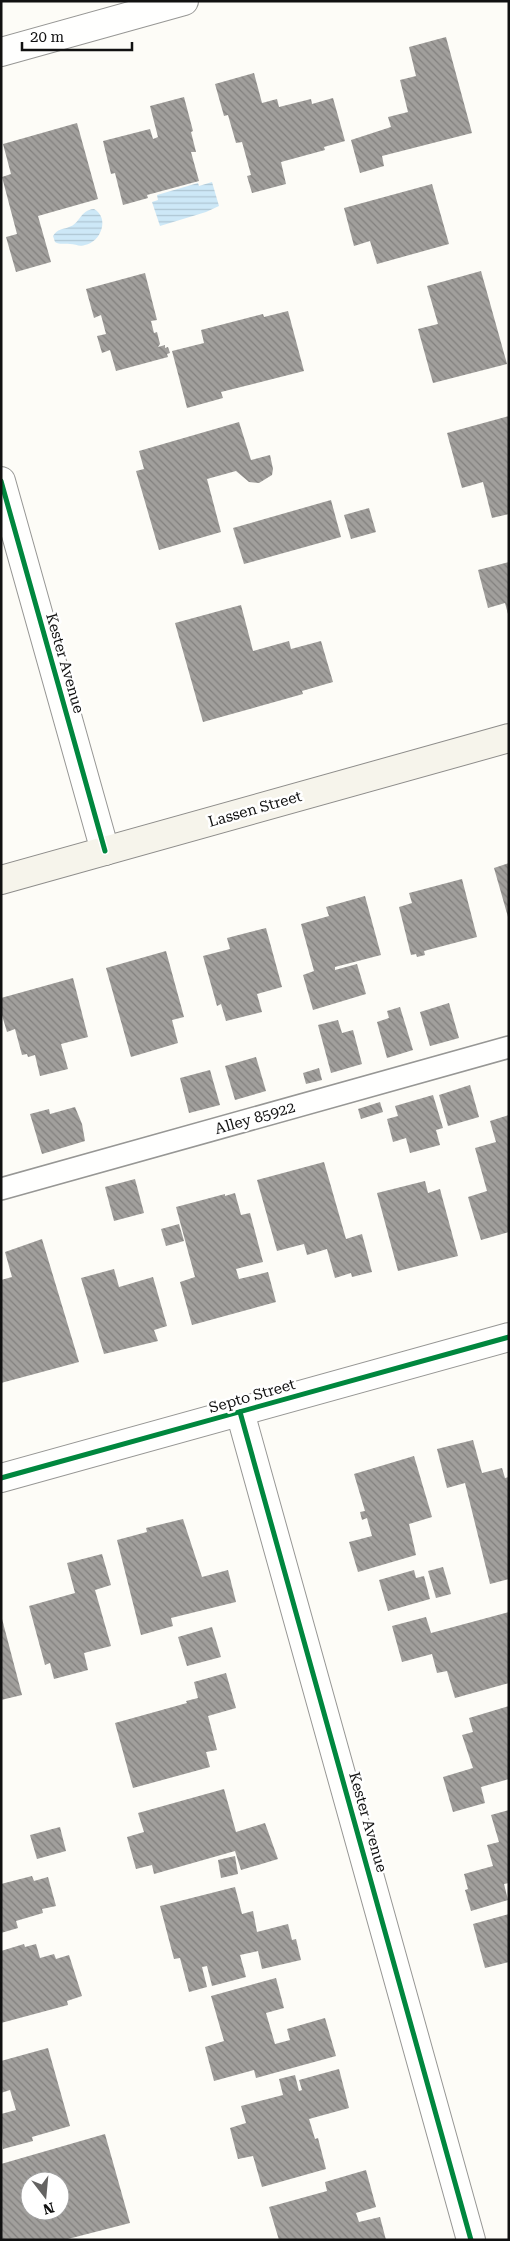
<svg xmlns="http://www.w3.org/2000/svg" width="510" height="2241" font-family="'Roboto Serif',serif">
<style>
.water{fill:url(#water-rules)}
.building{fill:url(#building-back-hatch);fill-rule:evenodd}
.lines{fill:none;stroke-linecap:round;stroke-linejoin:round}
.service-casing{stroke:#979795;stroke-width:24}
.minor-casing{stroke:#979795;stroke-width:30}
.secondary-casing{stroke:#8e8d8b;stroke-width:30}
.service{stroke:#fffffe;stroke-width:21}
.minor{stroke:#fffffe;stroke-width:28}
.secondary{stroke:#f6f4eb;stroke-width:28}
.cycleway-casing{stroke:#fff;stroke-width:8}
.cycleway{stroke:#00873e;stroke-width:5}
.labels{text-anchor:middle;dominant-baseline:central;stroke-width:5;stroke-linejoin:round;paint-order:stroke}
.street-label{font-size:15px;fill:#111;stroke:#fff}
</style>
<defs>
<pattern id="water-rules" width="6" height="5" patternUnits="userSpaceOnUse" patternTransform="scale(1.25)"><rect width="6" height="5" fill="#cde8f7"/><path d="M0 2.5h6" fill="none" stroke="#afc6d3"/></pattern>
<pattern id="building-back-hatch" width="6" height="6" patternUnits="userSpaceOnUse" patternTransform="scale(1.25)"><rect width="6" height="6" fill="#a19f9c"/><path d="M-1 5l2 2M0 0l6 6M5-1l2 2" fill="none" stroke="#82807e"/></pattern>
</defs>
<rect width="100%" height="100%" fill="#fdfcf7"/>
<!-- water -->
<g class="water">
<polygon points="212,182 219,206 206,212 160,226 152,202 158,200 157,195 198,183 199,186"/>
<path d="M94 209C110 218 101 242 85 245 80 247 75 244 70 244 64 243 60 245 55 242L53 236C58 228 62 230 69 227 80 224 80 210 94 209Z"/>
</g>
<!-- building -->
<g class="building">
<polygon points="446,37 472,133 382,156 384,166 360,173 351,140 391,127 388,117 408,112 400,80 416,76 409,47"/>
<polygon points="254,73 262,103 277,99 279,107 311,99 312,104 333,98 345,141 324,147 325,150 281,162 286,184 252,193 247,176 251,175 242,142 236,143 228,115 224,116 215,84"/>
<polygon points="184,97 193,131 191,132 196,152 191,152 199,181 147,195 148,198 123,205 115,173 111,174 103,141 150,129 153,139 158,137 150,106"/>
<polygon points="77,123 98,199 38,216 51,262 16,272 6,237 17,234 2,177 11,174 3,144"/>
<polygon points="432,184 449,244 377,264 370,241 354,246 344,208"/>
<polygon points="481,271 507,364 433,383 418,329 438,324 427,286"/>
<polygon points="145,273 157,320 151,321 154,333 157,332 160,344 158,347 165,345 165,348 168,347 170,353 167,354 168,357 116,371 110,350 102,353 97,336 106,334 101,315 94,318 86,289"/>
<polygon points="288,311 304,371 221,392 223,398 187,408 172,351 204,343 201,330 263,314 264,317"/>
<polygon points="509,416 509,514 492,518 483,482 462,488 447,433"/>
<polygon points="239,422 251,460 270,455 273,469 272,475 259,483 249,482 236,471 207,479 221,532 159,550 136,471 144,469 139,451"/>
<polygon points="331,500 341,537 244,564 233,528"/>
<polygon points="369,508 376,532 351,539 344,515"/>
<polygon points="509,562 509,614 508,614 505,603 488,608 478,570"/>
<polygon points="241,605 253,651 289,641 291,649 321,641 333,682 302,691 303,694 203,722 175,623"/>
<polygon points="509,863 509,917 508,917 494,868"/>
<polygon points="462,879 477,937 424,951 425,955 417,957 416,954 411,955 399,907 412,903 409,893"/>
<polygon points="365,896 381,955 335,967 335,970 357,964 366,994 313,1010 303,975 314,971 301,924 329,916 326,907"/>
<polygon points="266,928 282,987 257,994 262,1012 226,1021 221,1004 217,1006 203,956 230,949 227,938"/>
<polygon points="166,951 184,1017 172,1020 178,1043 131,1057 106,968"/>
<polygon points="73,978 88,1037 61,1044 68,1069 40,1076 35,1055 28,1057 27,1054 22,1055 15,1029 7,1032 1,1012 1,998"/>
<polygon points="449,1003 459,1038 430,1046 420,1012"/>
<polygon points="400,1007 413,1050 387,1058 377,1022 389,1018 387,1011"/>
<polygon points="338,1020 342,1033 353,1030 362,1064 331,1073 318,1025"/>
<polygon points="256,1057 266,1091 235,1100 225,1066"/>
<polygon points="319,1068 322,1080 306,1084 303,1073"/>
<polygon points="210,1070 220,1105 189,1113 180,1078"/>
<polygon points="470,1085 479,1117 448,1126 439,1095"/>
<polygon points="433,1095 443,1128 436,1130 440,1145 410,1153 406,1138 393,1142 387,1119 398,1116 395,1106"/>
<polygon points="380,1102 383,1112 361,1119 358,1109"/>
<polygon points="75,1107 82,1124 85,1141 42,1154 30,1114 49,1109 50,1114"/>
<polygon points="509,1115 509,1232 481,1240 468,1197 487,1191 475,1148 496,1142 490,1121"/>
<polygon points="324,1162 346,1239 362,1234 372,1272 352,1277 351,1273 335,1278 327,1249 307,1255 304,1244 277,1251 257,1180"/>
<polygon points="135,1179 144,1213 114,1221 105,1187"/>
<polygon points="425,1181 428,1193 440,1189 458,1256 398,1271 377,1193"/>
<polygon points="235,1193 241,1215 250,1213 263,1262 236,1269 239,1279 268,1272 276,1302 192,1325 180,1282 195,1277 176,1207 225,1194 225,1196"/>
<polygon points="179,1224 184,1241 166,1246 161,1229"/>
<polygon points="42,1239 79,1362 1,1383 1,1280 12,1277 5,1252"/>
<polygon points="114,1269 119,1287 153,1277 167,1326 154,1330 158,1341 104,1354 81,1278"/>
<polygon points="473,1440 482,1473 502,1468 505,1478 509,1477 509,1579 490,1584 465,1483 447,1488 437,1449"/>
<polygon points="414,1456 432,1517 409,1524 416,1555 358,1572 349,1542 372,1536 367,1518 362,1520 360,1512 365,1511 354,1474"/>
<polygon points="183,1519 202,1577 228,1570 236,1602 171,1618 173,1626 141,1635 117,1540 147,1532 146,1528"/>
<polygon points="102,1554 111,1585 95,1590 111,1646 84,1653 88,1670 54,1679 50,1663 45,1665 29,1606 75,1593 67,1563"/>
<polygon points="443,1567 451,1594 436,1598 428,1571"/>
<polygon points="414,1570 416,1578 424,1576 430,1599 388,1611 379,1580"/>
<polygon points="509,1612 509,1683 455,1698 447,1671 437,1673 432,1654 402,1662 392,1626 426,1617 431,1633"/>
<polygon points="1,1615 22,1695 1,1700"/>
<polygon points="212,1627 221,1657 187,1666 178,1637"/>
<polygon points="226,1673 236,1708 208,1716 217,1750 206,1752 210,1767 133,1788 115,1723 187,1703 186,1701 198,1698 194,1682"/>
<polygon points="509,1706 509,1779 481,1787 485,1803 453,1812 443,1777 473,1768 462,1735 473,1732 469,1718"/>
<polygon points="224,1789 236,1832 265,1823 278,1859 241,1870 235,1851 154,1874 152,1865 136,1869 127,1837 144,1832 138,1813"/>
<polygon points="509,1810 509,1883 504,1884 508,1900 471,1911 465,1890 468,1889 464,1874 493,1866 487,1845 499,1842 491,1815"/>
<polygon points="60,1827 66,1851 37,1859 30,1835"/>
<polygon points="235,1856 238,1874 221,1878 218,1860"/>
<polygon points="32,1876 34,1881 48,1877 56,1906 42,1909 43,1913 16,1921 18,1928 1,1933 1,1884"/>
<polygon points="235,1887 242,1914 253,1911 257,1932 288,1924 292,1940 296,1939 301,1960 262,1969 258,1951 240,1955 246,1977 212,1986 207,1966 202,1967 207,1987 189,1992 180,1958 174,1959 160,1906"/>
<polygon points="509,1914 509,1962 485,1968 473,1924"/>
<polygon points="24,1944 25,1947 36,1944 40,1958 54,1954 56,1959 69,1955 82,1996 67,2001 68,2005 1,2023 1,1951"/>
<polygon points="276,1978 284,2008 266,2013 275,2044 290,2040 287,2029 325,2018 336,2056 256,2078 254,2070 214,2081 205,2047 224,2041 211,1996"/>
<polygon points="48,2048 70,2126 32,2137 33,2141 3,2149 1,2114 16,2110 10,2090 1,2093 1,2061"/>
<polygon points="339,2069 349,2108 309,2119 315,2139 318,2138 326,2169 262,2187 253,2156 238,2159 230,2128 246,2123 241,2106 283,2095 279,2079 295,2075 299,2091 302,2090 299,2080"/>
<path d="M105 2134 130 2223 64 2240H1V2164ZM30 2181H60V2211H30Z"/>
<polygon points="366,2170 376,2207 356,2213 359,2222 380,2217 386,2240 279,2240 269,2207 327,2191 325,2182"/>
</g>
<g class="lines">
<!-- service casing -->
<g class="service-casing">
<polyline id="service" points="1,1189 509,1047"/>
</g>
<!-- minor casing -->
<g class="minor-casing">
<g id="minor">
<polyline points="1,52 184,1"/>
<polyline points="1,481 105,851"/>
<polyline points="240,1412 471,2240"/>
<polyline points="1,1478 509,1337"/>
</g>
</g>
<!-- secondary casing -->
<g class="secondary-casing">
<polyline id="secondary" points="1,880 509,738"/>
</g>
<!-- service -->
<use href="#service" class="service"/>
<!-- minor -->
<use href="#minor" class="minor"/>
<!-- secondary -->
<use href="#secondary" class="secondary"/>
<!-- cycleway casing -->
<g class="cycleway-casing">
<g id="cycleway">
<polyline points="1,481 105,851"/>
<polyline points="240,1412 471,2240"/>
<polyline points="1,1478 509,1337"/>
</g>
</g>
<!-- cycleway -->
<use href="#cycleway" class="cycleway"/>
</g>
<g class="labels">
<!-- street labels -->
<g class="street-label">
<text transform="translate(65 663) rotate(74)">Kester Avenue</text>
<text transform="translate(255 809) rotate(-16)">Lassen Street</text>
<text transform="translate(255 1118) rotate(-16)">Alley 85922</text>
<text transform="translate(252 1396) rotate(-16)">Septo Street</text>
<text transform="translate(368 1822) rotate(74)">Kester Avenue</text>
</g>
</g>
<!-- border -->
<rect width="510" height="2241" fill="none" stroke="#111111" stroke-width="5"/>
<!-- north arrow -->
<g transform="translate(45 2196) rotate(164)"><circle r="24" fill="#ffffff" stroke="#a0a0a0"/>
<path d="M0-4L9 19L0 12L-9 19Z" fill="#646362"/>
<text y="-8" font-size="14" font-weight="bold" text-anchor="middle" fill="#111111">N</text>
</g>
<!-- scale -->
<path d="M22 42v8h110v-8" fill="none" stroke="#111111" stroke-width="2.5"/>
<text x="30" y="42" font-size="15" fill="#111111" stroke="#ffffff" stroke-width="4" paint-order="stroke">20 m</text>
</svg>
